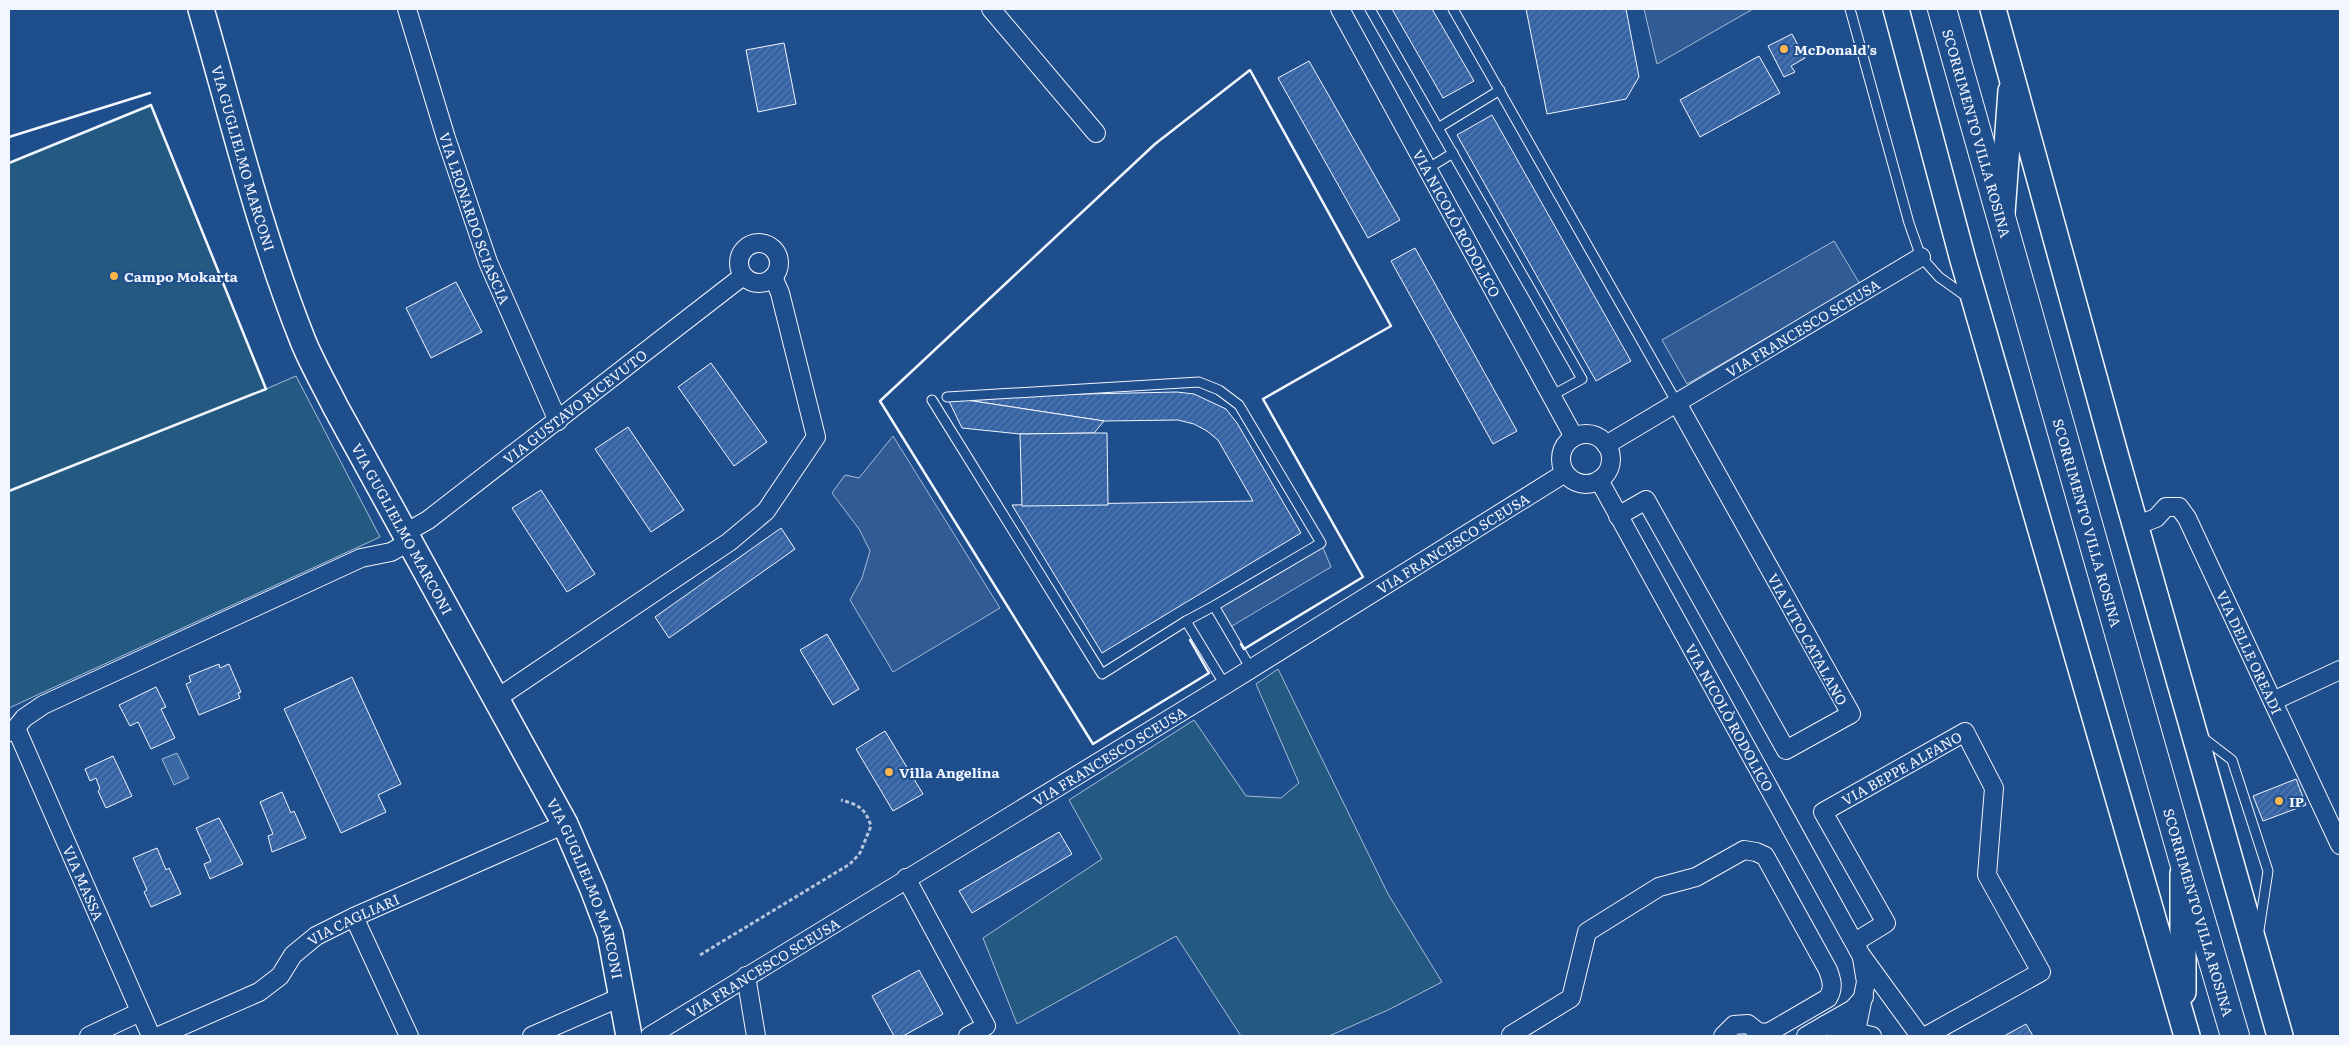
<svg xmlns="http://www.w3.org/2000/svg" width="2349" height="1045" font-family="Literata,serif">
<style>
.grass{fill:#245a82;stroke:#a8bbd7}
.parking{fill:#305b95;stroke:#a8bbd7}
.water{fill:#3b69a3;stroke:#a8bbd7}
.building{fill:url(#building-hatch);stroke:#f2f6ff}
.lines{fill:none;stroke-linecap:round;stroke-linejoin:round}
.lane-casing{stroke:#f2f6ff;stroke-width:11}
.street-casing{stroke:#f2f6ff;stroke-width:20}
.secondary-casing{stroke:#f2f6ff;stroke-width:28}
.primary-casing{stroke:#f2f6ff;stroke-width:30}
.path{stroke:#b3c4dc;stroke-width:3;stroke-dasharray:4 2.5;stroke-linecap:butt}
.lane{stroke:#1f4e8c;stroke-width:9}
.street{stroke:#1f4e8c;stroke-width:18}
.secondary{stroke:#1f4e8c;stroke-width:25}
.primary{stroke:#1f4e8c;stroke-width:28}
.wall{stroke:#f2f6ff;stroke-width:2.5}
.poi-dot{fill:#ffb74d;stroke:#1f4e8c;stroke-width:2}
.labels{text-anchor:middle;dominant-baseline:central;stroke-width:4;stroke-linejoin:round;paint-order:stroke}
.poi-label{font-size:14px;font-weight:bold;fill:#f2f6ff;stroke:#1f4e8c;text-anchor:start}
.street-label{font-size:14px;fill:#f2f6ff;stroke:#1f4e8c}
</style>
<defs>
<pattern id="building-hatch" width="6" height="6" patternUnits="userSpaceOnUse" patternTransform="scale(1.25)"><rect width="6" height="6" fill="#3563a3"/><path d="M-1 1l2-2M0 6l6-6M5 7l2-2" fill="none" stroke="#537ab1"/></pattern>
</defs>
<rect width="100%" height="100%" fill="#1f4e8c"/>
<!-- grass -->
<g class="grass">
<polygon points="151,105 266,389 296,376 380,537 9,708 9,163"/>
<polygon points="1278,669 1388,894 1442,982 1388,1010 1329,1036 1241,1036 1176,936 1017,1024 983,938 1102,859 1069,800 1194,720 1246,796 1281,798 1299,783 1256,684"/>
</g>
<!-- parking -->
<g class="parking">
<polygon points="1644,9 1753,9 1657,64"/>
<polygon points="1834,241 1860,284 1687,384 1662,340"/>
<polygon points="893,436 1000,608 893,672 850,600 862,578 870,551 859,529 832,493 845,475 859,478"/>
<polygon points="1321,543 1331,567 1227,629 1214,606"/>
</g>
<!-- water -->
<polygon class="water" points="177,753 189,778 174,785 162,759"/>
<!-- building -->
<g class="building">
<polygon points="1392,9 1432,9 1474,81 1443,98"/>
<polygon points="1526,9 1626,9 1639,77 1626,99 1547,114"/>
<polygon points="1792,34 1805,58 1791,66 1795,72 1784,77 1768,46"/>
<polygon points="784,43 796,104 758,112 746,50"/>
<polygon points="1759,56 1780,93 1700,137 1680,100"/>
<polygon points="1309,61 1400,220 1368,238 1278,78"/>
<polygon points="1492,115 1631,361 1596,381 1457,135"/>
<polygon points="1415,248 1517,431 1493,444 1391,261"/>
<polygon points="456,282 482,332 431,358 406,308"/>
<polygon points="711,363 767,442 734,466 678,387"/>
<polygon points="1177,392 1194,394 1226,409 1237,423 1301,533 1102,653 1012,505 1253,501 1218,440 1207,431 1194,424 1178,420 1104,421 947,397"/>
<polygon points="947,397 1104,421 1094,433 1020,434 962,428"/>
<polygon points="628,427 684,510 651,532 595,449"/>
<polygon points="1094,433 1107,433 1108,505 1022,506 1020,434"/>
<polygon points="541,490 595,574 567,592 512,508"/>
<polygon points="781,528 795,549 669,638 655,617"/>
<polygon points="827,634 859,689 833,705 800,650"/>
<polygon points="219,664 220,668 229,664 241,692 238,693 240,698 199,715 186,684 191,682 189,676"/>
<polygon points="352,677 401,784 378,795 386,812 341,833 284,709"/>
<polygon points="156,687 166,707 161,709 175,738 151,749 138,722 130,726 119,705"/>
<polygon points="885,731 923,794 893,811 856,749"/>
<polygon points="113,756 132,796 106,808 98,791 100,789 96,778 90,781 85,769"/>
<polygon points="2296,779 2306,805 2263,821 2253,796"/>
<polygon points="282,792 291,813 294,811 306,838 272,852 268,836 273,834 260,802"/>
<polygon points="219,818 243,864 210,879 204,864 211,861 196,828"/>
<polygon points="1059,832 1072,854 972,913 959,891"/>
<polygon points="157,848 166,870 169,868 181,894 151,907 144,892 147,890 133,858"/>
<polygon points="919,970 943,1014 903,1036 894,1036 872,996"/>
<polygon points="2026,1024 2033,1036 2004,1036"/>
</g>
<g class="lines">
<!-- lane casing -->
<g class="lane-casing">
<g id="lane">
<polyline points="1370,9 1582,379 1551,396"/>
<polyline points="1453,9 1677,403"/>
<polyline points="1850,9 1909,223 1921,257 1939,277 1967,297"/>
<polyline points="1438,128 1500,90"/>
<polyline points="1427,169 1453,153"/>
<polyline points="947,397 1199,382 1219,390 1239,405 1321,543 1214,606 1251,669"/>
<polyline points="932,400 1102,674 1186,621 1214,606"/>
<polyline points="1186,621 1225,685"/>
<polyline points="2202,737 2232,760 2268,871 2259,930"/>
</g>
</g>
<!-- street casing -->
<g class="street-casing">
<g id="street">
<path id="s1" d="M407 9 446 138 488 262 558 421"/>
<polyline points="991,9 1096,133"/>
<path id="s2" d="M1340 9 1574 437"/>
<circle cx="759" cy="263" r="20"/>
<circle cx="1586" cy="459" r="25"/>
<path id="s3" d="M1606 445 1921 257"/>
<path id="s4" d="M1599 480 1861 955 1920 1036"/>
<polyline points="1618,516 1646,500 1786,750 1851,714 1677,403"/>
<path id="s5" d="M2135 526 2156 518 2166 507H2179L2187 518 2340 845"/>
<path id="s6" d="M405 533 428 520 743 276"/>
<polyline points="496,699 729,542 766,511 816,437 780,293 773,277"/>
<polyline points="2273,701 2340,670"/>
<path id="s7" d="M16 728 151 1036"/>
<polyline points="9,732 16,728 24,718 43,705 361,558 391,552 409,542"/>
<polyline points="906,878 986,1026 968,1036"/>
<polyline points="354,917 409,1036"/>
<path id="s8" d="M1855 942 1886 923 1823 812 1965 732 1994 788 1987 875 2041 972 1926 1036"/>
<polyline points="746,976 756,1036"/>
<polyline points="1825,1025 1853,1009 1864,997"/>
<polyline points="89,1036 140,1012"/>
<path id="s9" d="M159 1036 259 992 280 976 293 955 316 936 354 917 565 824"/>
<polyline points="532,1036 621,997"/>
<path id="s10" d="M650 1036 1225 685 1565 473"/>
<path d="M1512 1036 1511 1035 1571 998 1587 932 1659 887 1696 877 1744 850 1756 852 1765 856 1828 970C1832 981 1834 988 1828 998L1768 1033 1758 1032 1748 1024 1734 1025 1723 1036"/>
<polyline points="1806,1036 1825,1025 1872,1036"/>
<polyline points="1855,1036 1866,982 1862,958"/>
</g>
</g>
<!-- secondary casing -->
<g class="secondary-casing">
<g id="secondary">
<path id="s11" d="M201 9C233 120 260 233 303 341 312 363 324 384 335 406L565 824 593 889 610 934 629 1036"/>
<polyline points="1896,9 1963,260 2187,1036"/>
<polyline points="1993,9 2116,457 2280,1036"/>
<polyline points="2002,213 2011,91"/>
<polyline points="2183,992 2183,874"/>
</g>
</g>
<!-- primary casing -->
<g class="primary-casing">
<g id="primary">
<path id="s12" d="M1942 9 2183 859 2235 1036"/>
</g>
</g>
<!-- path -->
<path class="path" d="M700 955 850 864 860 853 871 826C865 808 859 805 841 800"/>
<!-- lane -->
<use href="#lane" class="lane"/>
<!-- street -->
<use href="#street" class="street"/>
<!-- secondary -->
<use href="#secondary" class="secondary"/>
<!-- primary -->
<use href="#primary" class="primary"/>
<!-- wall -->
<g class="wall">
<polyline points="9,137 150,93"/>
<polyline points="9,163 151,105 266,389 9,491"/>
<polyline points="1190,640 1209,673 1093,744 880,401 1155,144 1250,70 1391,326 1263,399 1363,577 1244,649 1241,644"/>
</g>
</g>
<!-- markers -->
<g class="poi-dot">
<circle cx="1784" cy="49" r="5"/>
<circle cx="114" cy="276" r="5"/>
<circle cx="889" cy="772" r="5"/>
<circle cx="2279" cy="801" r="5"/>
</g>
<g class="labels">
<!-- poi labels -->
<g class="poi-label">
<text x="1794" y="49">McDonald's</text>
<text x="124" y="276">Campo Mokarta</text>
<text x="899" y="772">Villa Angelina</text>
<text x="2289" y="801">IP</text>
</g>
<!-- street labels -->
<g class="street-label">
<text stroke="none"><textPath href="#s12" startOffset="129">SCORRIMENTO VILLA ROSINA</textPath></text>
<text stroke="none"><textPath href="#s11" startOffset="155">VIA GUGLIELMO MARCONI</textPath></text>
<text stroke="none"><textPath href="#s1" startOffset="220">VIA LEONARDO SCIASCIA</textPath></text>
<text stroke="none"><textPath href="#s2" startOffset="244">VIA NICOLÒ RODOLICO</textPath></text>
<text stroke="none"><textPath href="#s3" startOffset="229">VIA FRANCESCO SCEUSA</textPath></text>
<text stroke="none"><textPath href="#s6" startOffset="212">VIA GUSTAVO RICEVUTO</textPath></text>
<text stroke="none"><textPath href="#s12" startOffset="534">SCORRIMENTO VILLA ROSINA</textPath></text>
<text stroke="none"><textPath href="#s11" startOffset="560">VIA GUGLIELMO MARCONI</textPath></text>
<text stroke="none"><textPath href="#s10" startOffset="942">VIA FRANCESCO SCEUSA</textPath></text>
<text transform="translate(1808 639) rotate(61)">VIA VITO CATALANO</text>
<text stroke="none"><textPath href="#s5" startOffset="212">VIA DELLE OREADI</textPath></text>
<text stroke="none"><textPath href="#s4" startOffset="271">VIA NICOLÒ RODOLICO</textPath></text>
<text stroke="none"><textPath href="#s10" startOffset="538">VIA FRANCESCO SCEUSA</textPath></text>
<text stroke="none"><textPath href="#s8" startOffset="254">VIA BEPPE ALFANO</textPath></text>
<text stroke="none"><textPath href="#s7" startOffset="169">VIA MASSA</textPath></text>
<text stroke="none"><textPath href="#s11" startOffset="965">VIA GUGLIELMO MARCONI</textPath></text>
<text stroke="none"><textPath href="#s12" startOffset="939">SCORRIMENTO VILLA ROSINA</textPath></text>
<text stroke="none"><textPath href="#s9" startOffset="231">VIA CAGLIARI</textPath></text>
<text stroke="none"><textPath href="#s10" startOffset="132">VIA FRANCESCO SCEUSA</textPath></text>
</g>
</g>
<!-- border -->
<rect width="2349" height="1045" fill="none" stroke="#f2f6ff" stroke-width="20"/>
</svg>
